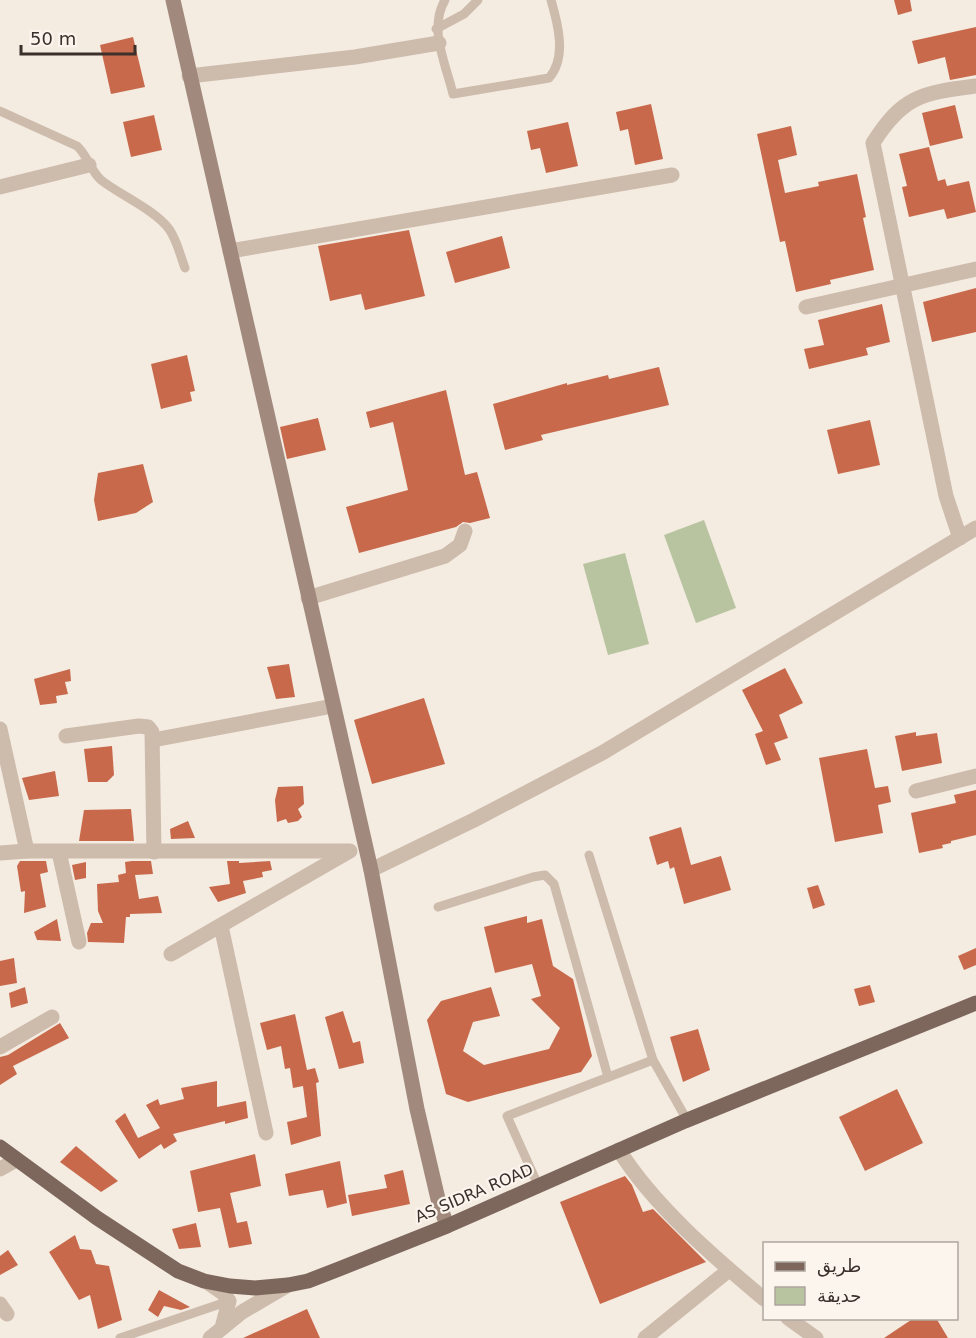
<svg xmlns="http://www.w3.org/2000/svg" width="976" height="1338" font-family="'DejaVu Sans',Vazirmatn,sans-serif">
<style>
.green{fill:#b8c4a0}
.building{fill:#c8694b}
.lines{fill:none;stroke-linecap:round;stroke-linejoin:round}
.lane{stroke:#cdbbac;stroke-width:9}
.street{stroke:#cdbbac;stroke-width:15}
.secondary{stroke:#a18a7d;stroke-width:15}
.primary{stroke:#7d675c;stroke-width:15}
.labels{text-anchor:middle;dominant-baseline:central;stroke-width:4.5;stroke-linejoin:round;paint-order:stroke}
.street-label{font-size:16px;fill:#3b302b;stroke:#fbf5ee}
</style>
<rect width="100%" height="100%" fill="#f4ebe1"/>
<!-- green -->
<g class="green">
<polygon points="704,520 736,608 696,623 664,535"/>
<polygon points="625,553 649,644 608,655 583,564"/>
</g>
<!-- building -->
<g class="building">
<polygon points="894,0 910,0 912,11 898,15"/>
<polygon points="976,27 976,75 950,80 945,57 918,64 912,41"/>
<polygon points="133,37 145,87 111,94 100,45"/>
<polygon points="651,104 663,159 635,165 628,129 620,131 616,112"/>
<polygon points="955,105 963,138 930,146 922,113"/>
<polygon points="154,115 162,150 131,157 123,122"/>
<polygon points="568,122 578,166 546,173 540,148 531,150 527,131"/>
<polygon points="791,126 797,155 778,160 785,193 819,186 818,182 857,174 866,217 863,218 874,270 830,280 831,284 796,292 785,241 780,242 757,134"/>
<polygon points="929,147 938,181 945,179 947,186 969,181 976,212 947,219 944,209 909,217 902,187 907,186 899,154"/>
<polygon points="409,230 425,296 365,310 361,294 330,301 318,246"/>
<polygon points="502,236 510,268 455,283 446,252"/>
<polygon points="976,288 976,332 932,342 923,302"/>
<polygon points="882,304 890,342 866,348 868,355 809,369 804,349 824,345 818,320"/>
<polygon points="187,355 195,391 190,392 192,401 161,409 151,364"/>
<polygon points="659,367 669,405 541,435 543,440 505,450 493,404 567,383 567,385 608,375 609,379"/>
<polygon points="446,390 465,475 477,472 490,518 470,523 463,522 456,527 359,553 346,507 408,490 393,422 370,428 366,412"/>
<polygon points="318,418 326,450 287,459 280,427"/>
<polygon points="870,420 880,465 838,474 827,430"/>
<polygon points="143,464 153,502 136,513 98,521 94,500 98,473"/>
<polygon points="289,664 295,697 276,699 267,667"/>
<polygon points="785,668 803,703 779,715 788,738 774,743 781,760 766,765 755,734 763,731 742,690"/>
<polygon points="70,669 71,681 65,682 68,694 56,696 57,703 40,705 34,679"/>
<polygon points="424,698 445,764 372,784 354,720"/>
<polygon points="916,732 916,736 937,733 942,763 902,771 895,736"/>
<polygon points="112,746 114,775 107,782 88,782 84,749"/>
<polygon points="867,749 875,788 888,786 891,802 878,805 883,833 835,842 819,758"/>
<polygon points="55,771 59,796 29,800 22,778"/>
<polygon points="303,786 304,804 298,809 302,817 298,821 288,823 286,819 277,822 275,800 278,787"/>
<polygon points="976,790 976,835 951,841 951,843 942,845 943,848 919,853 911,813 956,803 954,795"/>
<polygon points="131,809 134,841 79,841 84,810"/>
<polygon points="188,821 195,838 171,839 170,829"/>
<polygon points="681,827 691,865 721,856 731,890 684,904 674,867 670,869 668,861 657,865 649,837"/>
<polygon points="20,861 46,861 48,872 40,874 46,907 24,913 25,891 21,892 17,866"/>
<polygon points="132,861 151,861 153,874 135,875 139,899 158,896 162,913 130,914 130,917 126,917 124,943 88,942 87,933 91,923 103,923 98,911 97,884 119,882 118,875 126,873 125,862"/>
<polygon points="227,861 239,861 239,863 270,861 272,870 262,872 263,877 243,881 246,893 218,902 209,887 230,884"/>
<polygon points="86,862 86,878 75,880 72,865"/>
<polygon points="818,885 825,905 813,909 807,888"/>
<polygon points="527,916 527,923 542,919 553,966 573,979 592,1056 581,1072 468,1102 446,1094 427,1020 441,1001 491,987 500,1016 473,1022 463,1051 484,1065 549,1049 560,1028 531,999 541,996 532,964 495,973 484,927"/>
<polygon points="57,919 61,941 37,940 34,932"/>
<polygon points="976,948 976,965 964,970 958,956"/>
<polygon points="14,958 17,983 0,986 0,961"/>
<polygon points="870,985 875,1002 859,1006 854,989"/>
<polygon points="25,987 28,1003 11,1008 9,993"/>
<polygon points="343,1011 353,1043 360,1041 364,1063 339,1069 325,1017"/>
<polygon points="295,1014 307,1070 315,1068 319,1082 316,1083 321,1136 291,1145 287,1122 307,1117 303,1086 293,1088 290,1068 285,1069 281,1046 267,1050 260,1023"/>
<polygon points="60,1023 69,1038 13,1066 17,1074 0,1085 0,1057 8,1055"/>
<polygon points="698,1029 710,1070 683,1082 670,1037"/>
<polygon points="217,1081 217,1107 246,1101 248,1118 225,1124 225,1121 173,1134 177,1141 164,1149 161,1144 139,1159 115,1121 125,1113 138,1138 160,1128 146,1105 158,1099 160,1105 184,1099 181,1088"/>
<polygon points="897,1089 923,1143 865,1171 839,1117"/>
<polygon points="76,1146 118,1181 101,1192 60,1162"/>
<polygon points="255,1154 261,1186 230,1193 237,1223 247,1221 252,1244 229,1248 220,1208 198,1212 190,1171"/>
<polygon points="340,1161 347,1203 327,1208 323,1190 289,1196 285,1174"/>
<polygon points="403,1170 410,1204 352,1216 348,1195 387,1188 384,1175"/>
<polygon points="625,1176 632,1185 643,1212 653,1209 706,1262 600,1304 560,1202"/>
<polygon points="196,1223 201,1247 179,1249 172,1229"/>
<polygon points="75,1235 80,1249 91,1250 96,1264 109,1266 122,1320 98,1329 90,1295 79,1300 49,1252"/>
<polygon points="8,1250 18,1265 0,1275 0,1256"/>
<polygon points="159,1290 190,1307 181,1310 164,1306 158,1317 148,1310"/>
<polygon points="307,1309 320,1338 243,1338"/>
<polygon points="914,1318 936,1318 948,1338 884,1338"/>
</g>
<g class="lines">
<!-- lane -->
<g class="lane">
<path d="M445 0C428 29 446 64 453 94L549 78C567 58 558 24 551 0"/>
<polyline points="436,29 464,14 478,0"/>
<path d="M0 111 77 146C88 156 90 170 101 180 120 195 155 210 169 229 177 240 180 255 185 268"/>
<polyline points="589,855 653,1060 687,1120"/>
<polyline points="438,907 533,877 545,875 554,884 608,1077"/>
<polyline points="538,1185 507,1116 653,1060"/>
<polyline points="120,1338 229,1301"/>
</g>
<!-- street -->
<g class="street">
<polyline points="189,76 355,57 439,43"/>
<polyline points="0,187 89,165"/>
<polyline points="230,251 672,175"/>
<polyline points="806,307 976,269"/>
<path d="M960 538 946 496 873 143C903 95 923 93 976 86"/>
<polyline points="308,598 445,556 460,545 465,531"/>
<polyline points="0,729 27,851"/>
<polyline points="66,736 139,726 148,727 152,732 154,852"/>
<polyline points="153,740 333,706"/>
<polyline points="916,791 976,776"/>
<polyline points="59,852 79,942"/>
<polyline points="0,853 27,851 350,851"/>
<polyline points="371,870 474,820 602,753 976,528"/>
<polyline points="221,926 266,1133"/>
<polyline points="171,954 348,852"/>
<polyline points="0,1047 52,1017"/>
<path d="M619 1150C653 1205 715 1258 764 1299"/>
<polyline points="0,1169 16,1160"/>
<polyline points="207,1282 223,1293 229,1301 222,1328"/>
<polyline points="0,1304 7,1314"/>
<polyline points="788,1318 816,1338"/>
<polyline points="210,1338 242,1312 288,1285"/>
<polyline points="645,1338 729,1270"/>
</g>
<!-- secondary -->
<polyline class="secondary" points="173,0 371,870 417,1109 438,1199 447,1226"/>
<!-- primary -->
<polyline class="primary" points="0,1147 97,1218 178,1271 204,1281 230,1286 255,1288 288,1285 308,1281 339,1269 447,1226 685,1121 976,1003"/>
</g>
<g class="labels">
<!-- street labels -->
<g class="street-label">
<text transform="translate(474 1193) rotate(-23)">AS SIDRA ROAD</text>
</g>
</g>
<!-- legend -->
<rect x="763" y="1242" width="195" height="78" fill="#fbf5ee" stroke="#aea6a0" stroke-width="1.5"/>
<rect x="775" y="1262" width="30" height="9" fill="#7d675c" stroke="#aea6a0" stroke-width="1.5"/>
<text x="817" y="1272" font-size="18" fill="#3b302b">طريق</text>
<rect x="775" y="1287" width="30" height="18" fill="#b8c4a0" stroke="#aea6a0" stroke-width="1.5"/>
<text x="817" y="1302" font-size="18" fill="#3b302b">حديقة</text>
<!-- scale -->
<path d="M21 45v9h114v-9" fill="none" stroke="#3b302b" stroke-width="3"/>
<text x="30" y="45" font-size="18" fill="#3b302b" stroke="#fbf5ee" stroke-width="4.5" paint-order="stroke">50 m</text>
</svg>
